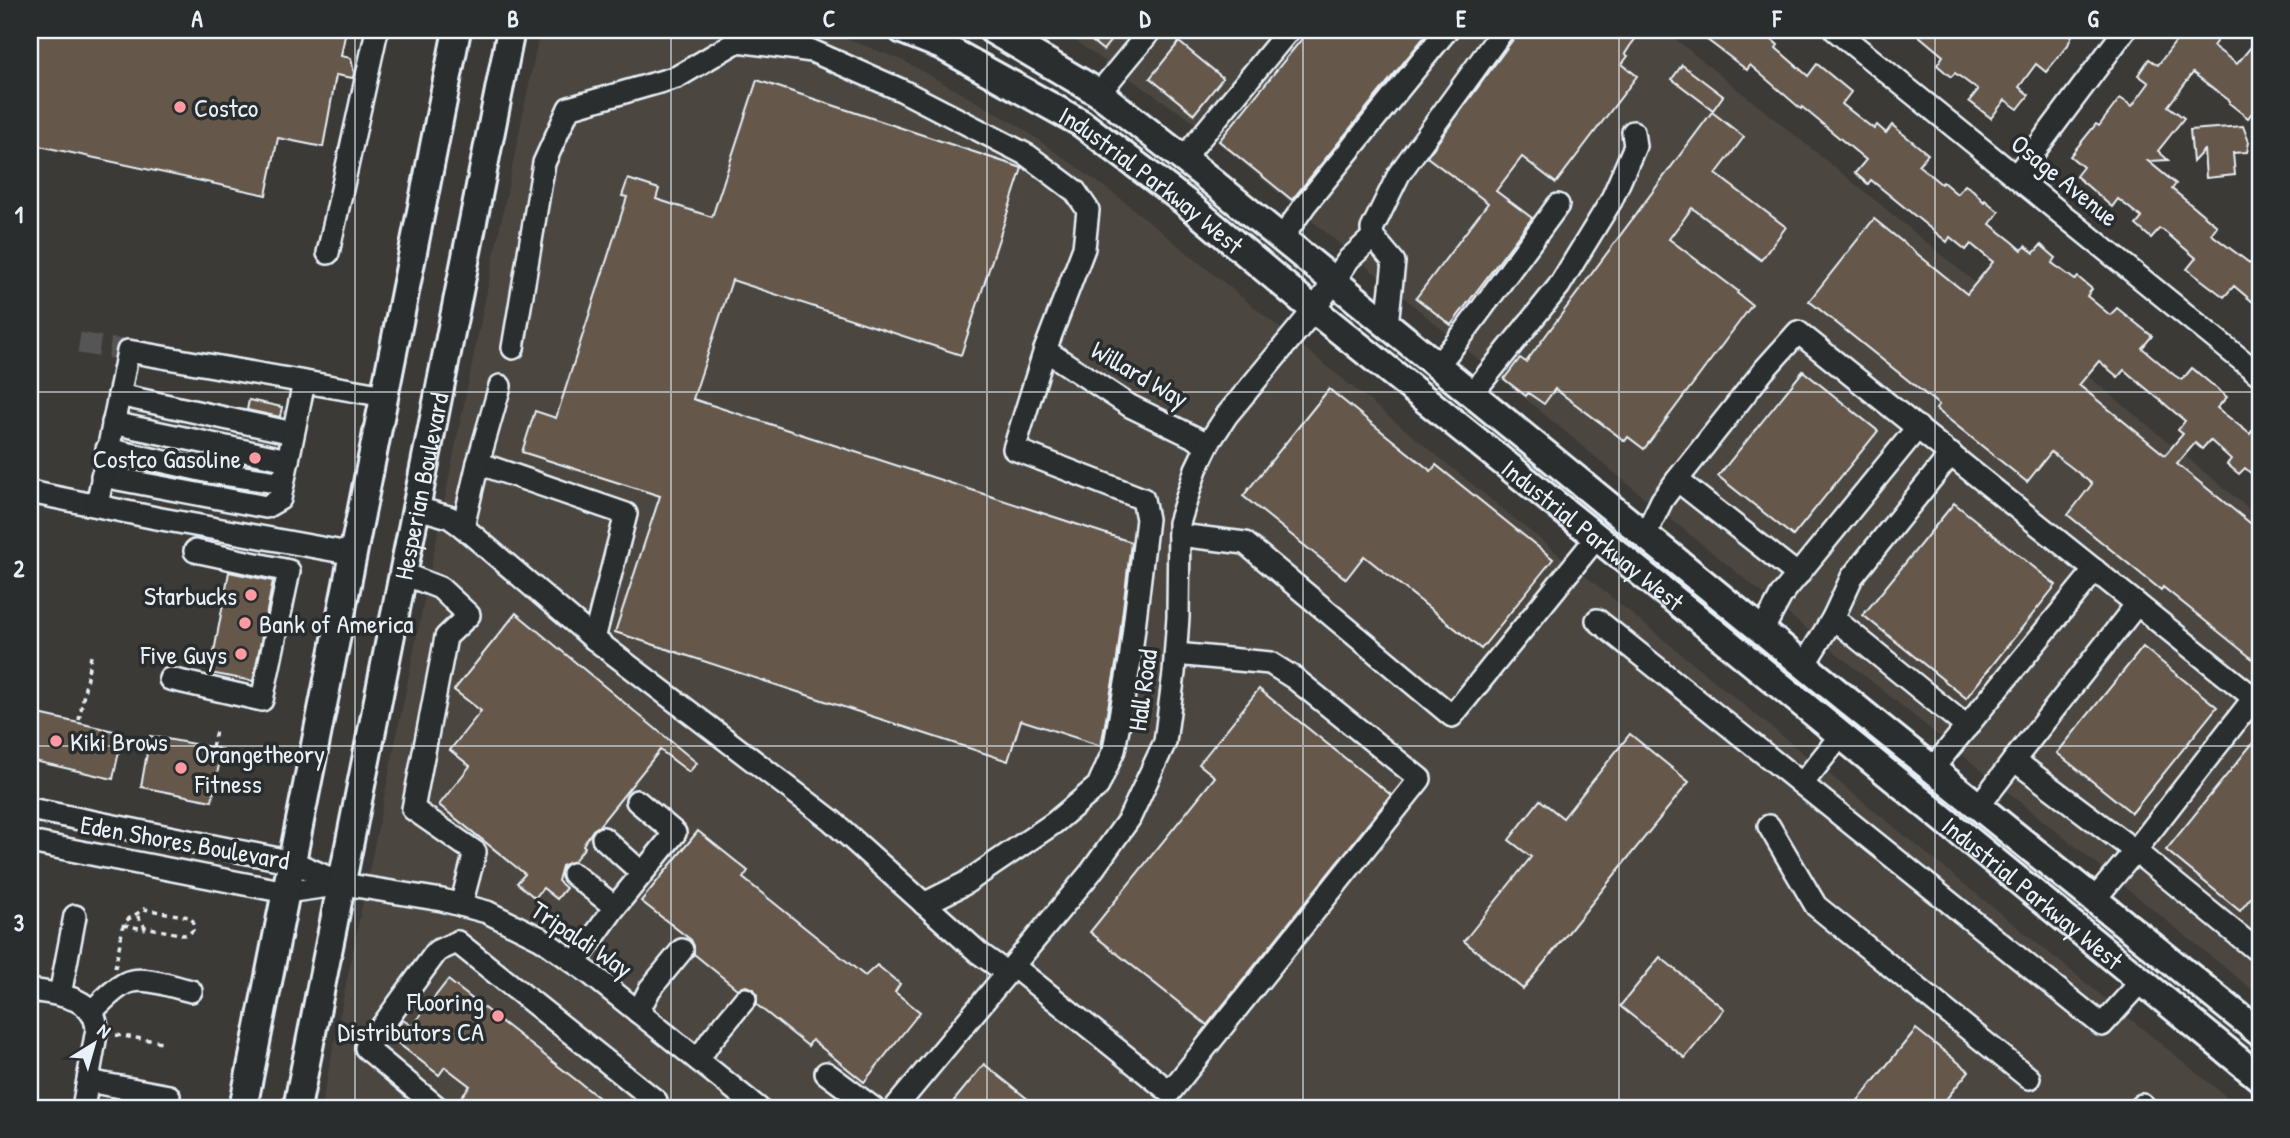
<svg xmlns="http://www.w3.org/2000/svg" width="2290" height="1138" font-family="'Patrick Hand',sans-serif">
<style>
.built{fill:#4b4641}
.building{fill:#65584c;stroke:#e8f1f8;stroke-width:2;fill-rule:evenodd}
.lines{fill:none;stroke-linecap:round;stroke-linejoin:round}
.minor-tunnel{stroke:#565554;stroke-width:21;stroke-dasharray:21 10;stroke-linecap:butt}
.minor-casing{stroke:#e8f1f8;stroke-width:26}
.major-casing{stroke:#e8f1f8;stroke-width:32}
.path{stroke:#e8f1f8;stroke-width:3.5;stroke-dasharray:5 5;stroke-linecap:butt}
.minor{stroke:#2a2d2e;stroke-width:21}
.major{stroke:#2a2d2e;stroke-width:26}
.grid{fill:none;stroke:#e8f1f8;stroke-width:2;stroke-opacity:0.55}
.poi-dot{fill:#ff9aa2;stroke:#2a2d2e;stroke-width:2.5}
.labels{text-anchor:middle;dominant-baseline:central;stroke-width:7;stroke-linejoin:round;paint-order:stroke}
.poi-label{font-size:26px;fill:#e8f1f8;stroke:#2a2d2e;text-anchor:start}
.street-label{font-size:26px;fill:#e8f1f8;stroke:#2a2d2e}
.neatline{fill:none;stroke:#e8f1f8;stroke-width:2.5}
.grid-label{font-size:23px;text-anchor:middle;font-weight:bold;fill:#e8f1f8}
</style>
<rect width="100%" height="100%" fill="#3c3a37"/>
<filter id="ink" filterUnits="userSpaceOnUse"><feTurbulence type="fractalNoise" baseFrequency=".0143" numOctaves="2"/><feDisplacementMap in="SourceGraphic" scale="14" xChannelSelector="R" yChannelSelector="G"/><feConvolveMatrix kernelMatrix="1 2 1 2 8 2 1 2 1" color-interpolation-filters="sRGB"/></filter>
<g filter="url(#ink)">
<!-- built -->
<g class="built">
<polygon points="540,30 824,30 904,61 1019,126 1121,199 2240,1108 321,1108"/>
<polygon points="1059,30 1664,30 1870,196 2260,518 2260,996 1640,494 1191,120"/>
</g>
<!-- building -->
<g class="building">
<polygon points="30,30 346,30 341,56 351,58 354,73 353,78 336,75 323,147 278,138 266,195 30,144"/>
<polygon points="1078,30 1119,30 1103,50"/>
<polygon points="1309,30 1430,30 1292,200 1219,141"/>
<polygon points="1516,30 1642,30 1630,46 1625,54 1628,56 1622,64 1637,76 1556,183 1522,157 1496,191 1532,218 1451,325 1416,298 1488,203 1427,157 1514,38"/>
<path d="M1694 30H1776L1770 38 1778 45 1776 48 1808 76 1817 64 1851 92 1842 104 1874 129 1877 125 1886 133 1892 125 1928 154 1918 165 1941 184 1943 182 1957 194 1965 185 1973 190 1984 202 1985 200 1999 212 1990 224 2013 242 2022 250 2025 246 2034 253 2041 245 2056 258 2052 263 2075 280 2078 277 2092 289 2087 296 2110 315 2117 308 2152 336 2142 348 2174 375 2182 380 2192 368 2227 397 2217 408 2250 434 2252 431 2260 437V469L2254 476 2245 468 2239 474 2227 464 2231 459 2210 440 2202 449 2195 443 2177 464 2260 531V665L2163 587 2161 590 2068 515 2092 484 2071 467 2051 452 2027 482 1936 409 1939 405 1809 301 1874 219 1967 294 1993 262 1971 244 1966 250 1950 237 1947 242 1871 180 1868 184 1855 173 1866 160 1802 107 1801 109 1750 65 1747 70ZM2099 361 2118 377 2124 370 2185 421 2178 430 2183 434 2165 455 2079 385Z"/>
<polygon points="1912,30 2074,30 2068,45 2046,72 2036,64 2019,87 2029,95 2018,109 2005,100 1991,118 1969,101 1978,90 1955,73 1951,77 1937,65 1943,56"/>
<polygon points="2161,30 2225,30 2213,46 2237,64 2260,36 2260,102 2248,118 2229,103 2230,101 2193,73 2168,106 2184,118 2158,151 2168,160 2148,161 2176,184 2172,189 2217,226 2211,234 2260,271 2260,308 2234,286 2224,297 2187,269 2196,258 2163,230 2159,229 2151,238 2136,225 2142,218 2118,199 2112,207 2076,176 2083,167 2070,156 2096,124 2099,126 2120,98 2132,106 2149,83 2138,75 2149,59 2158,65 2176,41"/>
<polygon points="1179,42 1223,78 1194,114 1150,78"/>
<polygon points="1682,65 1723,96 1713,110 1672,79"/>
<polygon points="757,80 1022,168 961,355 732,280 693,399 1131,542 1117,659 1101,746 1021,720 1008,761 615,632 660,496 522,452 535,411 556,418 627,197 622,196 628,179 659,189 656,199 712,217"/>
<polygon points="1712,112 1744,137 1716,174 1786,227 1761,260 1692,208 1669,239 1738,291 1737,293 1752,305 1644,449 1628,437 1625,441 1555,389 1544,404 1528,393 1526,396 1504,379 1520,358 1526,362"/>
<polygon points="2243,126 2249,142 2247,152 2233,153 2235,175 2206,178 2204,150 2193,162 2190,130"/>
<polygon points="1803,371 1878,431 1793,536 1718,476"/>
<polygon points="1329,389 1431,471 1436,465 1553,559 1481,649 1364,556 1346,579 1243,496"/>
<polygon points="249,400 282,407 280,417 247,410"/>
<polygon points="1954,503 2056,585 1966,698 1863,615"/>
<polygon points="229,572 273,581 253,681 210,673"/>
<polygon points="516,613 697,763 689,772 660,750 599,826 593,830 583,845 585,847 574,861 562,866 558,881 566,888 557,899 543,888 535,898 517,883 525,874 439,805 470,766 450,750 481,711 454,690"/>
<polygon points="2143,647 2217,707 2132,813 2057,753"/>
<polygon points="1259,689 1391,795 1207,1025 1090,932 1215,777 1199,764"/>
<polygon points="30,712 123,733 113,779 30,760"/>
<polygon points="1630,734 1689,782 1523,989 1464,941 1531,857 1509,840 1540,800 1563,818"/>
<polygon points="2260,734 2260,886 2240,911 2166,850"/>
<polygon points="150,736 222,749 212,801 141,787"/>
<polygon points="698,831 748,871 743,878 865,976 877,965 900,984 895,992 920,1012 864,1082 812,1040 808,1046 757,1005 757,995 754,989 746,986 737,989 694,954 694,946 691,940 641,901"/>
<polygon points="1660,957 1724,1009 1685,1058 1620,1006"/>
<polygon points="448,980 612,1108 474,1108 460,1098 470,1086 445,1067 439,1075 390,1037 403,1020 412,1026"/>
<polygon points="1916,1029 1969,1071 1939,1108 1852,1108"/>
<polygon points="984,1064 1039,1108 948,1108"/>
</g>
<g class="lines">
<!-- minor-tunnel -->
<polyline class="minor-tunnel" points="79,343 128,351"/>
<!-- minor casing -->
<g class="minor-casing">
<g id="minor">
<polyline points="1835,30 2260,375"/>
<polyline points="1099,93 1151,30"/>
<polyline points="1183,159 1289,30"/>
<polyline points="2016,176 2125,30"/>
<polyline points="1282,238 1305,205 1447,30"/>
<polyline points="328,253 377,30"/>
<polyline points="1387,324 1394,262 1373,237 1372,229 1399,174 1503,30"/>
<polyline points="513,348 544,163 569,108 677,77 738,41 812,51 901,90 1027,155 1075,191 1088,210 1084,248 1045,350 1014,449 1143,499 1147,519 1130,661 1114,750 1098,786 1054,823 964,884 924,904"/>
<polyline points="1045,350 1130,406 1208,444"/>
<polyline points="1437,366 1463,334 1558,205"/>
<polyline points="1472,394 1559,286 1611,201 1635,146 1633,132"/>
<polyline points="119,395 293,433"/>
<polyline points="113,423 288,460"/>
<polyline points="107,449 210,472 283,483"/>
<polyline points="1951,454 1852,577 1833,618 1967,727"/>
<polyline points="102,476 266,507 280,499 304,382"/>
<polyline points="1677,480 1764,370 1798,332 2254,698 2135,851 2014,760 1978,807"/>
<polyline points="30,492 156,518 354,554"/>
<polyline points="97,505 128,351 385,396"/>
<polyline points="417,508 449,517 463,527 594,639 626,514 478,463 500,386"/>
<polyline points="463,527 478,463"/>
<polyline points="1179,535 1245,543 1452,716 1597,537"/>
<polyline points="1645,535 1662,500 1677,480 1798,575"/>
<polyline points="404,574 440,588 469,615 446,637 413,809 475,852 461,905"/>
<polyline points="1597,620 1802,784"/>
<polyline points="1762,631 1782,594 1918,427"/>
<polyline points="594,639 831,820 979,953 1007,973"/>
<polyline points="1804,665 1833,618"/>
<polyline points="170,679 262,700 289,571 195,551"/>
<polyline points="1841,735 1802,784 2102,1025 2142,981"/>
<polyline points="2014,760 2137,604"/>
<polyline points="1933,768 2095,570"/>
<polyline points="30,809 293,862 343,884 442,900 487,912 540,938 592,975 758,1108"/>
<polyline points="1769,826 1816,906 2029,1078"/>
<polyline points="603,838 642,873"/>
<polyline points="30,842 286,892 343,884"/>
<polyline points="573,874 615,907 575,963"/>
<polyline points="2094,900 2135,851 2260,953"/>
<polyline points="615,907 675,833 637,801"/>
<polyline points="457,942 656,1101 650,1108"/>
<polyline points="1013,966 1170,1092 1420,779 1294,678 1270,663 1176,654"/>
<path d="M30 990C55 994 95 996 97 1029L83 1108"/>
<polyline points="60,995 75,916"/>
<path d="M91 1012C102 1002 113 989 126 983 143 975 173 987 191 991"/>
<polyline points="638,1012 650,989 682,950"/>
<polyline points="698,1060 712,1039 745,999"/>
<polyline points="826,1073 873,1108"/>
<polyline points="88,1081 169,1096"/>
<polyline points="438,1108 366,1048 437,951 457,942"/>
<polyline points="895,1108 1091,872 1129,819 1165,742 1174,673 1178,617 1179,523 1196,469 1208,444 1227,415 1314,310 1349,259 1373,237"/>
<polyline points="2139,1108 2142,1105 2145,1108"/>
</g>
</g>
<!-- major casing -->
<g class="major-casing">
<g id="major">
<path id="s1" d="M902 30 942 46 1081 123 1184 201 1314 310 1716 633 2260 1078"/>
<polyline points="992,30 1099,93 1204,175 1864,714 2260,1033"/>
<polyline points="243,1108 457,30"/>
<path id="s2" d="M297 1108 511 30"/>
</g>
</g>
<!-- path -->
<g class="path">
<polyline points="79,720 91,656 88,655"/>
<polyline points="212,747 216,731"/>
<polyline points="124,925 144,929 145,927"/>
<polyline points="115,968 124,922 144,909 189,917 193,921 193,930 189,934 184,935 145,927 136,914"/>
<polyline points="116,1035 162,1042"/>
</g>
<!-- minor -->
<use href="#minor" class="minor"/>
<!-- major -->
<use href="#major" class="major"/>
</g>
</g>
<!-- grid -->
<path class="grid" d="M355 30V1108M671 30V1108M987 30V1108M1303 30V1108M1619 30V1108M1935 30V1108M30 392H2260M30 746H2260"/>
<!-- markers -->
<g class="poi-dot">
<circle cx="180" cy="107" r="7"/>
<circle cx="255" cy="458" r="7"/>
<circle cx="251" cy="595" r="7"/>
<circle cx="245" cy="623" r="7"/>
<circle cx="241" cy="654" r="7"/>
<circle cx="56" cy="741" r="7"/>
<circle cx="181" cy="768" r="7"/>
<circle cx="498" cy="1016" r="7"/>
</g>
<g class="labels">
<!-- poi labels -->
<g class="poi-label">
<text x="194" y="107">Costco</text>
<text x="241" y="458" text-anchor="end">Costco Gasoline</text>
<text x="237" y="595" text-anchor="end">Starbucks</text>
<text x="259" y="623">Bank of America</text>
<text x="227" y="654" text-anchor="end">Five Guys</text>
<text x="70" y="741">Kiki Brows</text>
<text x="195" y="753">Orangetheory<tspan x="195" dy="30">Fitness</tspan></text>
<text x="484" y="1001" text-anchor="end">Flooring<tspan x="484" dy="30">Distributors CA</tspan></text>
</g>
<!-- street labels -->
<g class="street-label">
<text transform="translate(2065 180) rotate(39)">Osage Avenue</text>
<text stroke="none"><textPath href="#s1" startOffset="292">Industrial Parkway West</textPath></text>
<text transform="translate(1140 374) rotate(30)">Willard Way</text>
<text stroke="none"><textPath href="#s2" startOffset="634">Hesperian Boulevard</textPath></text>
<text stroke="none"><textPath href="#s1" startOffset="859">Industrial Parkway West</textPath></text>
<text transform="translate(1142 690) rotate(-82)">Hall Road</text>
<text transform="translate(185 842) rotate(10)">Eden Shores Boulevard</text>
<text stroke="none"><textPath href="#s1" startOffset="1426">Industrial Parkway West</textPath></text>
<text transform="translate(582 939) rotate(34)">Tripaldi Way</text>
</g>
</g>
<!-- margin -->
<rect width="2290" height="1138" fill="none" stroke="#2a2d2e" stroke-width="77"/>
<!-- north arrow -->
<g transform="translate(94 1044) rotate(37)" stroke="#2a2d2e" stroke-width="5" paint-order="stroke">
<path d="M0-5L12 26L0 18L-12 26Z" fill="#e8f1f8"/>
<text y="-10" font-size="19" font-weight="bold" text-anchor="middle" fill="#e8f1f8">N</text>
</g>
<rect x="38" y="38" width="2214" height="1062" class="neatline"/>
<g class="grid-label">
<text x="197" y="27">A</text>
<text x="513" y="27">B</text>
<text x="829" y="27">C</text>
<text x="1145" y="27">D</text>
<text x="1461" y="27">E</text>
<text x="1777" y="27">F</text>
<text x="2093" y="27">G</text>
<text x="19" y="223">1</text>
<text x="19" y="577">2</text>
<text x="19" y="931">3</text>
</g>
</svg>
